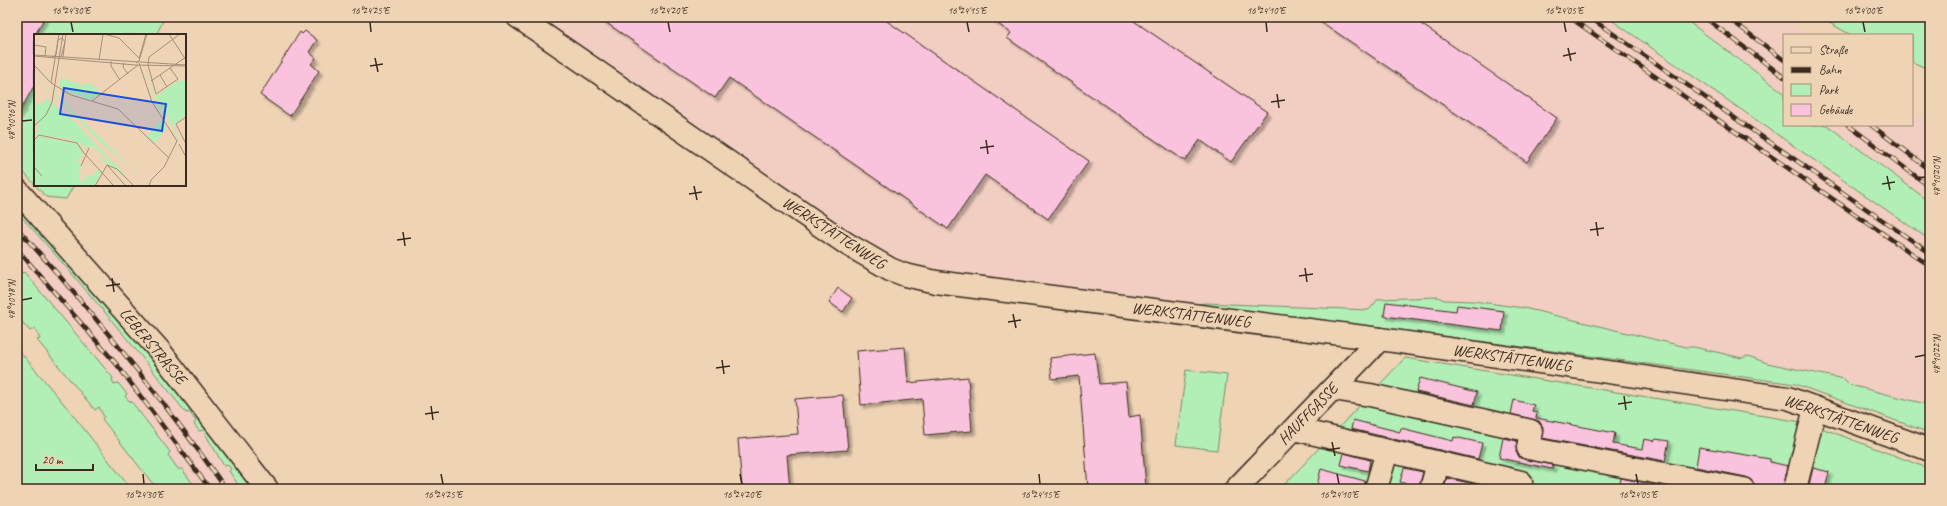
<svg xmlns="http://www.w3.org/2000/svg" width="1947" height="506" font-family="Caveat,sans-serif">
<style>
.built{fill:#f1cec1}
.green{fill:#b2efb6;stroke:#768c6a}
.building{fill:#f9c3dd;stroke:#3b2a1e;filter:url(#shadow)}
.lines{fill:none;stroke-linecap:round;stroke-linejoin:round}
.minor-casing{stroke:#3b2a1e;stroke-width:25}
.major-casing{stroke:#3b2a1e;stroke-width:25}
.minor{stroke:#eed3b5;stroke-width:22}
.major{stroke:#eed3b5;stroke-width:22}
.rail-casing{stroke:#3b2a1e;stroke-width:4.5}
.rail{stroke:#eed3b5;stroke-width:3;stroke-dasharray:9;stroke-linecap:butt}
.ticks{fill:none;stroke:#3b2a1e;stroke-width:1.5}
.labels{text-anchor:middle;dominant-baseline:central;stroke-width:3;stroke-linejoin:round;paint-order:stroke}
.street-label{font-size:16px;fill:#3b2a1e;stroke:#eed3b5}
.inset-road{fill:none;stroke:#a68f79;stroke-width:1}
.view{fill:#1d4ed8;fill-opacity:0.15;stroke:#1d4ed8;stroke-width:2}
.inset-edge{fill:none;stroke:#3b2a1e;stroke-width:2}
.neatline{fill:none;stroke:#3b2a1e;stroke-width:1.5}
.ticks-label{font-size:10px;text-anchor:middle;fill:#3b2a1e}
</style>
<defs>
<filter id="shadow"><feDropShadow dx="3.5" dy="3.5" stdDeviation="1" flood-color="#0004"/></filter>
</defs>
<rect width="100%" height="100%" fill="#eed3b5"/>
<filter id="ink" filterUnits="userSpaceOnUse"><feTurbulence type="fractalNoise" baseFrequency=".025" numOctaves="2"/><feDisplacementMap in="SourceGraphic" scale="8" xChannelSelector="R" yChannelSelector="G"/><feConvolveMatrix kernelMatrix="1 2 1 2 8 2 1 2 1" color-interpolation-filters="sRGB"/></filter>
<g filter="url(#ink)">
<!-- built -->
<g class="built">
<polygon points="531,17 1607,17 1930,240 1930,433 1795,384 1001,278 959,275 873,252"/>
<polygon points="1682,17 1783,17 1808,35 1784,35 1784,93"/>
<polygon points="1912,111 1930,124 1930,202 1827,125 1912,125"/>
<polygon points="17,212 83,286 149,365 186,413 189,412 197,421 194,424 199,431 203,430 224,465 228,465 231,469 229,471 241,489 193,489 195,487 178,470 168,455 170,452 152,427 132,401 129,401 125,396 127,395 118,383 115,384 112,380 113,377 24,273 22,274 17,268"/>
</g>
<!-- green -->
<g class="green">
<polygon points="17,17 165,17 156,35 35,35 35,185 74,185 66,199 46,197 17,165"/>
<polygon points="1607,17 1682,17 1784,93 1784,125 1827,125 1930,202 1930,240"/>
<polygon points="1819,17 1930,17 1930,107 1926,68 1912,62 1912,35 1851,35"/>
<path d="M17 203 139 341 254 489H241L229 471 231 469 228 465 224 466 203 430 199 431 194 424 196 421 189 412 186 413C133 344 76 277 17 212Z"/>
<polygon points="17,268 22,274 24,272 113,378 112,380 114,384 118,383 127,394 125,396 129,401 131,401 170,452 168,455 178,469 182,469 195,487 193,489 157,489 102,419 104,417 99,407 95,410 37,340 40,339 35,328 30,331 17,316"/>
<polygon points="1438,297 1444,300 1473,301 1524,308 1686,347 1694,347 1742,358 1748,356 1767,363 1844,379 1850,385 1930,405 1930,433 1795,384 1413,332 1412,334 1192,305 1205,303 1369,310 1378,299"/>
<polygon points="17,348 69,410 131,489 17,489"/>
<polygon points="1405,358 1808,423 1930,469 1930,489 1286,489 1283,486"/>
<polygon points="1186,370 1227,375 1217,450 1176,445"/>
</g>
<!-- building -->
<g class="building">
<polygon points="21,17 45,17 35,35 35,84 17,117 17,26"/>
<polygon points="598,17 881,17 1089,161 1048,219 985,175 948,229 729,78 715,98"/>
<polygon points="988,17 1128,17 1267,112 1231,162 1200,140 1185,161 1007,38 1011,33"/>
<polygon points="1314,17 1411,17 1557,118 1527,162"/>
<polygon points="305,31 317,40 309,52 316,58 311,64 319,71 290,116 260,95 300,32 302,34"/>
<polygon points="838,288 852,298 843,312 829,302"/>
<polygon points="1386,302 1456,311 1457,305 1504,311 1502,331 1384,316"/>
<polygon points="905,347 908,383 968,377 972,431 925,435 922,399 861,405 857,351"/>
<polygon points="1095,353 1099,384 1126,382 1129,417 1140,415 1146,487 1088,489 1079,376 1052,379 1050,358"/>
<polygon points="1420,378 1477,392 1474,405 1416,392"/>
<polygon points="843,395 848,450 787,455 790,489 742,489 738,439 798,434 795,399"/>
<polygon points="1514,400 1534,405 1532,411 1537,413 1536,418 1615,433 1613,444 1642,449 1644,439 1654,441 1656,439 1669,441 1665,461 1542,438 1543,427 1539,421 1511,414"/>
<polygon points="1353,420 1400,432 1401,428 1453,441 1454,437 1482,443 1478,459 1351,429"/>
<polygon points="1503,438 1517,441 1516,452 1520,458 1553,465 1552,469 1499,458"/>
<polygon points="1699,447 1770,459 1770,462 1788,466 1783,489 1766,489 1755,487 1751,480 1746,477 1696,467"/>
<polygon points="1344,453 1370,460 1368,471 1341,465"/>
<polygon points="1404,468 1423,472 1419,487 1400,482"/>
<polygon points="1813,468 1829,472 1825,489 1808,489"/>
<polygon points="1321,469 1365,481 1364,489 1316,489"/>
<polygon points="1447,478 1473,484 1472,489 1444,489"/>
<polygon points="1621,478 1676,489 1619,489"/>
</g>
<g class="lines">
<!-- minor casing -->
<g class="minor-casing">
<g id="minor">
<polyline points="518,17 847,244 890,269 905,275 936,282 1380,339 1788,398 1930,450"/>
<polyline points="1333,389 1370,395 1531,431 1528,448 1743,489"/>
<polyline points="1294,429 1521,482"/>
<polyline points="1236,489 1380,339"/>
<polyline points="1376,489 1387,451"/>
<polyline points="1431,489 1438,463"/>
<polyline points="1795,489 1815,408"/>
</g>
</g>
<!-- major casing -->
<g class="major-casing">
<polyline id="major" points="17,190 159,350 267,489"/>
</g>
<!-- minor -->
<use href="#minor" class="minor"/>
<!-- major -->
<use href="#major" class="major"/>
<!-- rail casing -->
<g class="rail-casing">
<g id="rail">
<polyline points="1569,17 1930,266"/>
<polyline points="1589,17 1930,253"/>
<polyline points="1704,17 1784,77"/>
<polyline points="1727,17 1784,60"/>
<polyline points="1848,125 1930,187"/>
<polyline points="1871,125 1930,170"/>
<path d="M17 228C92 311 162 398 226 489"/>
<polyline points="17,249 118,366 210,489"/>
</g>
</g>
<!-- rail -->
<use href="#rail" class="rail"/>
</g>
</g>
<!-- ticks -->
<path class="ticks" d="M71 22 73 32M370 22 371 32M668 22 670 32M967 22 969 32M1266 22 1267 32M1564 22 1566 32M1863 22 1865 32M1568 48 1571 61M1563 56 1576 53M375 58 378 72M370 66 383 64M1277 94 1279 108M1271 102 1285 100M22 121 32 120M986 140 988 154M980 148 994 146M1887 176 1890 190M1915 178 1925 177M1882 184 1895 182M694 186 697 200M689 194 702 192M1596 222 1598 236M1590 230 1604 228M403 232 405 246M397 240 411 238M1305 268 1307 282M1299 276 1313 274M112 278 114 292M106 286 120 284M22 300 32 298M1013 314 1016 328M1008 322 1021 320M1915 357 1925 355M722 360 724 374M716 368 730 366M1624 396 1626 410M1618 404 1632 402M431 406 433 420M425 414 439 412M1332 442 1335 456M1327 450 1340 448M143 474 144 484M441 474 443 484M740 474 742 484M1039 474 1040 484M1337 474 1339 484M1636 474 1638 484"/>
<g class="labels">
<!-- street labels -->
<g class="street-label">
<text transform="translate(834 233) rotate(33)">WERKSTÄTTENWEG</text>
<text transform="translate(1191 315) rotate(7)">WERKSTÄTTENWEG</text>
<text transform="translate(153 346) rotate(50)">LEBERSTRASSE</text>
<text transform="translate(1512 358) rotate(8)">WERKSTÄTTENWEG</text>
<text transform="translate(1308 414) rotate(-46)">HAUFFGASSE</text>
<text transform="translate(1841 419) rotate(19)">WERKSTÄTTENWEG</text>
</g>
</g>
<!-- overview -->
<g transform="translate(34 34)">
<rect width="152" height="152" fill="#eed3b5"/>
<path d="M111 32 121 64 145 105 141 104 143 102 121 69ZM2 42 104 140H105L65 107ZM27 44 51 52 53 49 63 54 65 60 57 66 37 59 25 53ZM152 46V81L141 91 143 98 122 62 144 47ZM12 64 40 87 94 144 67 126 65 123 78 129 59 112 55 114 35 105 2 101 5 92 0 85V69L8 70ZM127 86 133 94 121 109 113 102ZM4 102 44 110 49 119 46 125 42 126 47 130 45 146 50 148 53 140 58 143 64 135 68 138 60 152H0V107Z" fill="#b2efb6"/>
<path class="inset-road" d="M70 0 85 4 105 24M135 0 152 26M0 11 12 13 11 22M0 21 152 31M0 22 101 31 152 32M18 23 22 21 24 6 28 4 31 8 27 23M29 23 32 0M105 25 112 0M65 26 69 0M77 27V32L86 46M90 29 89 33 94 40M102 29 105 27 113 0M105 29 118 68 143 107M0 31 17 49 37 61 84 75 135 124M136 34 144 45M126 41 133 53M144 45 122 60 114 31 115 23 146 0M117 47 152 23M17 49 25 0M58 67 104 31M152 83 142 90 152 110M0 92 12 81 18 68 29 0M0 106 5 101 43 109 50 119 80 152M145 110 152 123M73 131 83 135 100 152M73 131 92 152M47 132 55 114M0 133 8 142M61 152 73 131M115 152 117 146 130 133 143 107"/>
<path class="view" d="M30 54 132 70 128 97 26 80Z"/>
<rect width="152" height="152" class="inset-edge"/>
</g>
<!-- margin -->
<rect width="1947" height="506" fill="none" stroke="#eed3b5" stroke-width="44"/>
<!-- legend -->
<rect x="1783" y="34" width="130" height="92" fill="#eed3b5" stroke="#a68f79"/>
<rect x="1791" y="47" width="20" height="6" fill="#eed3b5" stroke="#a68f79"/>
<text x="1819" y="54" font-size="12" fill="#3b2a1e">Straße</text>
<rect x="1791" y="67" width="20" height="6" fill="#3b2a1e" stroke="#a68f79"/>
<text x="1819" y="74" font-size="12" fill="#3b2a1e">Bahn</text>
<rect x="1791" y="84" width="20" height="12" fill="#b2efb6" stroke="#a68f79"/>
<text x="1819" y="94" font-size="12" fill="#3b2a1e">Park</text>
<rect x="1791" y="104" width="20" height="12" fill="#f9c3dd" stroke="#a68f79"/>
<text x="1819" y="114" font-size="12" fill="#3b2a1e">Gebäude</text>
<!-- scale -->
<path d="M36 464v6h57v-6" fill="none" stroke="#3b2a1e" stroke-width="2"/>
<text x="42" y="464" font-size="12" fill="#3b2a1e" stroke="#eed3b5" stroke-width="3" paint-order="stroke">20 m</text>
<rect x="22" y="22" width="1903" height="462" class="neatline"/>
<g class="ticks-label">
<text x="71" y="14">16°24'30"E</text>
<text x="370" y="14">16°24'25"E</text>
<text x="668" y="14">16°24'20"E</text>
<text x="967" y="14">16°24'15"E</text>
<text x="1266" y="14">16°24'10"E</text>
<text x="1564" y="14">16°24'05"E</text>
<text x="1863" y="14">16°24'00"E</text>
<text transform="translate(11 121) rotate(-90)" y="4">48°10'16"N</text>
<text transform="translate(1936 177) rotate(-90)" y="4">48°10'20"N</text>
<text transform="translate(11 300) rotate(-90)" y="4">48°10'18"N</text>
<text transform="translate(1936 355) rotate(-90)" y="4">48°10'22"N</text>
<text x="144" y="498">16°24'30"E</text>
<text x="443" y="498">16°24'25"E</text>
<text x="742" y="498">16°24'20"E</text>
<text x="1040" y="498">16°24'15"E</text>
<text x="1339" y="498">16°24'10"E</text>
<text x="1638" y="498">16°24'05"E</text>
</g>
</svg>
